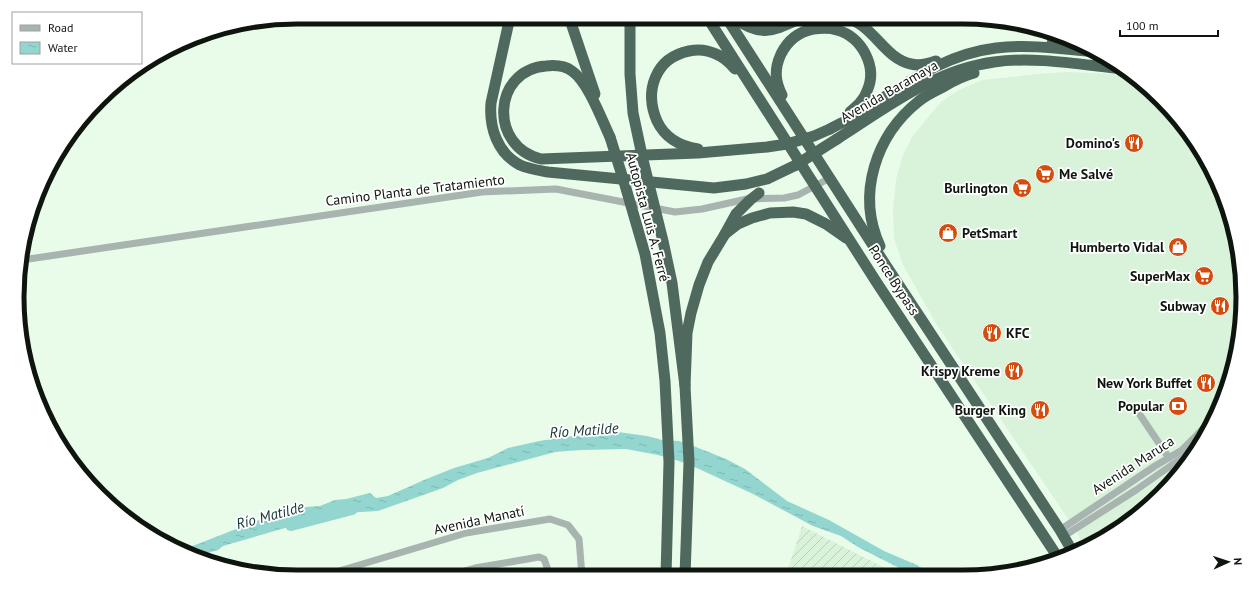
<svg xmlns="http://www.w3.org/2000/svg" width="1260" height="594" font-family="'PT Sans',sans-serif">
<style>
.built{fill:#d9f2da}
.industrial{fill:url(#industrial-furrows)}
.water{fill:url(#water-ripples)}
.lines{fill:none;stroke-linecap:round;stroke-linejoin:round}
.river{stroke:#93d6d0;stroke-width:12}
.minor{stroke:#a8b4af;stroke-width:7}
.highway{stroke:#50695f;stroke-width:11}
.highway-bridge{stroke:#50695f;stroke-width:11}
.labels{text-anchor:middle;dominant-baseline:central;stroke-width:3.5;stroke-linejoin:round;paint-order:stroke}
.street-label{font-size:14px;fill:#0e150e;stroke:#fff}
.poi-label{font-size:14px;font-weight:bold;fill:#0e150e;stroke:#fff;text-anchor:end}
.water-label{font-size:15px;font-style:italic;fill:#163735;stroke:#fff}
.rim{fill:none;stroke:#0e150e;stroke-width:5}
</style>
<defs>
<pattern id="industrial-furrows" width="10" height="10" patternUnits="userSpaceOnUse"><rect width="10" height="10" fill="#d9f2da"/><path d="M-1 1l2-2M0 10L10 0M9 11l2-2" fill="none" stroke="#b9cfba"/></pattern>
<pattern id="water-ripples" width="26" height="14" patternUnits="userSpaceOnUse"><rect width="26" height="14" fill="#93d6d0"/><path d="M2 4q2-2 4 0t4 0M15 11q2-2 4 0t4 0" fill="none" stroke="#7eb7b1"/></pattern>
</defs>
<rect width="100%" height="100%" fill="#e8fce9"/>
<!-- built -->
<polygon class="built" points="1068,72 1132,75 1161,99 1196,142 1222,190 1238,243 1243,297 1238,352 1222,404 1185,468 1134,519 1084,548 1077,532 937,325 903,265 894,239 893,210 896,180 903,155 912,137 940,103 957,91 982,80 1038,74"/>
<!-- industrial -->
<polygon class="industrial" points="802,526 899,575 786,575"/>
<!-- water -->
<polygon class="water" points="611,431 647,436 662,440 679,441 691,445 726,459 745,469 787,501 829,520 884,551 917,565 932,575 913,575 858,547 841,536 813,526 753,494 699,469 679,461 658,455 626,449 581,450 555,452 477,473 458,480 443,488 378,511 327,514 285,528 223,546 218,550 193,557 176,547 190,547 267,517 290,515 306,507 320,506 335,500 346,499 370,493 376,498 388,496 424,480 454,468 488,458 508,448 539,441 573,436 589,436"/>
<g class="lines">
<!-- river -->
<polyline class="river" points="291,525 352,509"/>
<!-- minor -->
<g class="minor">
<polyline points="22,260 482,192 556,189 675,212 702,209 747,199 784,198 798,195 830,178"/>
<polyline points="1134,406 1169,458"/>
<polyline points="1060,530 1155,466 1182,450 1197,435 1215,416"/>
<polyline points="1064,536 1136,490 1196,448"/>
<polyline points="447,576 475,568 539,557 544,559 547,567 547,576"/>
<polyline points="319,577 466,533 550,519 568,525 579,539 582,576"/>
</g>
<!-- highway -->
<g class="highway">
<path d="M510 17 491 103C489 127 497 153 520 165 529 169 538 170 548 172L714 188 746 184 767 179 796 165"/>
<polyline points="569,17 595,94"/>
<polyline points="707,17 877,283 1059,559"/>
<polyline points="726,17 885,264 1060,530 1074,554"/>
<path d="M733 17C762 40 776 29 804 17"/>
<path d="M846 17C853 20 859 23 865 28 880 40 891 60 911 64 920 66 928 64 936 61"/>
<polyline points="1052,43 1075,41"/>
<path d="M782 95C775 81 774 69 781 54 788 40 798 32 813 29 821 28 829 27 837 30 862 37 878 67 867 91 864 100 857 106 850 112"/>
<path d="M830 129C837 125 844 122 851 118 899 90 938 55 996 48 1029 44 1063 49 1096 52"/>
<path d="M610 137C601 118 588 82 572 71 565 66 555 65 546 66 492 70 489 147 541 159L698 153 767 147 787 144"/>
<path d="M837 139C886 108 934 70 994 62 1034 56 1083 65 1124 69"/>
<path d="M698 149C679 146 665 138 657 121 644 91 655 58 689 51 698 49 708 50 716 54 724 57 730 63 735 69"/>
<path d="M880 246C856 194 876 135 919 101 926 95 935 91 943 87 953 81 963 76 974 73"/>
<polyline points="685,576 689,462 685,386 687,333 691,313 699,285 708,262 725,234 738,224 752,218 770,213 793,212 806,214 826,224 846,238"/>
</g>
<!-- highway-bridge -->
<g class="highway-bridge">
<polyline points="630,17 630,74 633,113 643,160 663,241 672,283 685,386"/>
<polyline points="610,137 625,185 645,254 660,333 665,381 669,462 666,576"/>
<polyline points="787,144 814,136 830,129"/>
<polyline points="796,165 837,139"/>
<polyline points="725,234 736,214 750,200 759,193"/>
</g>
</g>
<!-- icons -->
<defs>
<g id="restaurant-disc" transform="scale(1)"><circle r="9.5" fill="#d34d0f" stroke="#fff"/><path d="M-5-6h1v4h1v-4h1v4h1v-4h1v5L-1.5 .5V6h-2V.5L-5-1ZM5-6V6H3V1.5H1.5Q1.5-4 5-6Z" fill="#fff"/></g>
<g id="supermarket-disc" transform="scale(1)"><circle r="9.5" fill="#d34d0f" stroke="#fff"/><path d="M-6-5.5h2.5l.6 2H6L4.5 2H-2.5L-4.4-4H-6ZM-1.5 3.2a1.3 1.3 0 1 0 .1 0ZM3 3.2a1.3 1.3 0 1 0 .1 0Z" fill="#fff"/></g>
<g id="shop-disc" transform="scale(1)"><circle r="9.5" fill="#d34d0f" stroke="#fff"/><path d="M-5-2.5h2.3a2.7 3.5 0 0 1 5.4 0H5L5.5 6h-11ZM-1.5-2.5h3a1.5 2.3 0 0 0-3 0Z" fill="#fff"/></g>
<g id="bank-disc" transform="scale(1)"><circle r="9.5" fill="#d34d0f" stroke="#fff"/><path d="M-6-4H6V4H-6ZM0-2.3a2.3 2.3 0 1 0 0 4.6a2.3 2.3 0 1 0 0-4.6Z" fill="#fff"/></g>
</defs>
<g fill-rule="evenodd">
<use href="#restaurant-disc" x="1134" y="143"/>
<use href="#supermarket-disc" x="1045" y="174"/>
<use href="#supermarket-disc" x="1022" y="188"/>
<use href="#shop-disc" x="948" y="233"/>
<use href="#shop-disc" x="1178" y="247"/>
<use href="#supermarket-disc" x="1204" y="276"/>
<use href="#restaurant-disc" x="1220" y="306"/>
<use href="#restaurant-disc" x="992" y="333"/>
<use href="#restaurant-disc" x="1014" y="371"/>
<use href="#restaurant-disc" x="1206" y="383"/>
<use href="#bank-disc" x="1178" y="406"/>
<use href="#restaurant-disc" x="1040" y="410"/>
</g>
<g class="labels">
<!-- street labels -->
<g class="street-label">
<text transform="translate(889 91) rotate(-30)">Avenida Baramaya</text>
<text transform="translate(415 190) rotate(-7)">Camino Planta de Tratamiento</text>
<text transform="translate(648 217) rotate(75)">Autopista Luis A. Ferré</text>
<text transform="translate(894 280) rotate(57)">Ponce Bypass</text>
<text transform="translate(1133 465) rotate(-33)">Avenida Maruca</text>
<text transform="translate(479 520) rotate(-12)">Avenida Manatí</text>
</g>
<!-- poi labels -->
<g class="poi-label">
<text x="1120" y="143">Domino's</text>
<text x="1059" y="174" text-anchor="start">Me Salvé</text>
<text x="1008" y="188">Burlington</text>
<text x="962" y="233" text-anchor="start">PetSmart</text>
<text x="1164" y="247">Humberto Vidal</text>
<text x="1190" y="276">SuperMax</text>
<text x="1206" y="306">Subway</text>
<text x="1006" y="333" text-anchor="start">KFC</text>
<text x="1000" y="371">Krispy Kreme</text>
<text x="1192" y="383">New York Buffet</text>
<text x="1164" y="406">Popular</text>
<text x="1026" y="410">Burger King</text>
</g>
<!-- water labels -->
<g class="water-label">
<text transform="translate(584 430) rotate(-4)">Río Matilde</text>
<text transform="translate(270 515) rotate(-15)">Río Matilde</text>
</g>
</g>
<!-- crop -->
<path d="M0 0H1260V594H0ZM297 24H963A273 273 0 0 1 1236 297V297A273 273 0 0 1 963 570H297A273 273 0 0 1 24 297V297A273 273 0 0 1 297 24Z" fill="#fff" fill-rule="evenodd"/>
<path class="rim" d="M297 24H963A273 273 0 0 1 1236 297V297A273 273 0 0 1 963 570H297A273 273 0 0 1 24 297V297A273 273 0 0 1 297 24Z"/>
<!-- legend -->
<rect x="12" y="12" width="130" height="52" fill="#ffffff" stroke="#9fa19f"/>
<rect x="20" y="25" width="20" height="6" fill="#a8b4af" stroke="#9fa19f"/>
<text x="48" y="32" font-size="12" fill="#0e150e">Road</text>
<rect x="20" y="42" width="20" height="12" fill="url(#water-ripples)" stroke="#9fa19f"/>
<text x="48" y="52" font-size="12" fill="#0e150e">Water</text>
<!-- north arrow -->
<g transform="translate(1228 562) rotate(87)" stroke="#ffffff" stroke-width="3" paint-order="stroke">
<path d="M0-3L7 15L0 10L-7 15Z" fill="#0e150e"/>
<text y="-6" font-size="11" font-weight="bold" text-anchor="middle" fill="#0e150e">N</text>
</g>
<!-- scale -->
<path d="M1120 30v6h98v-6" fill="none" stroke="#0e150e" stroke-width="2"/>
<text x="1126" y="30" font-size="12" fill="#0e150e" stroke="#ffffff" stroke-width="3" paint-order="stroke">100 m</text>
</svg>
